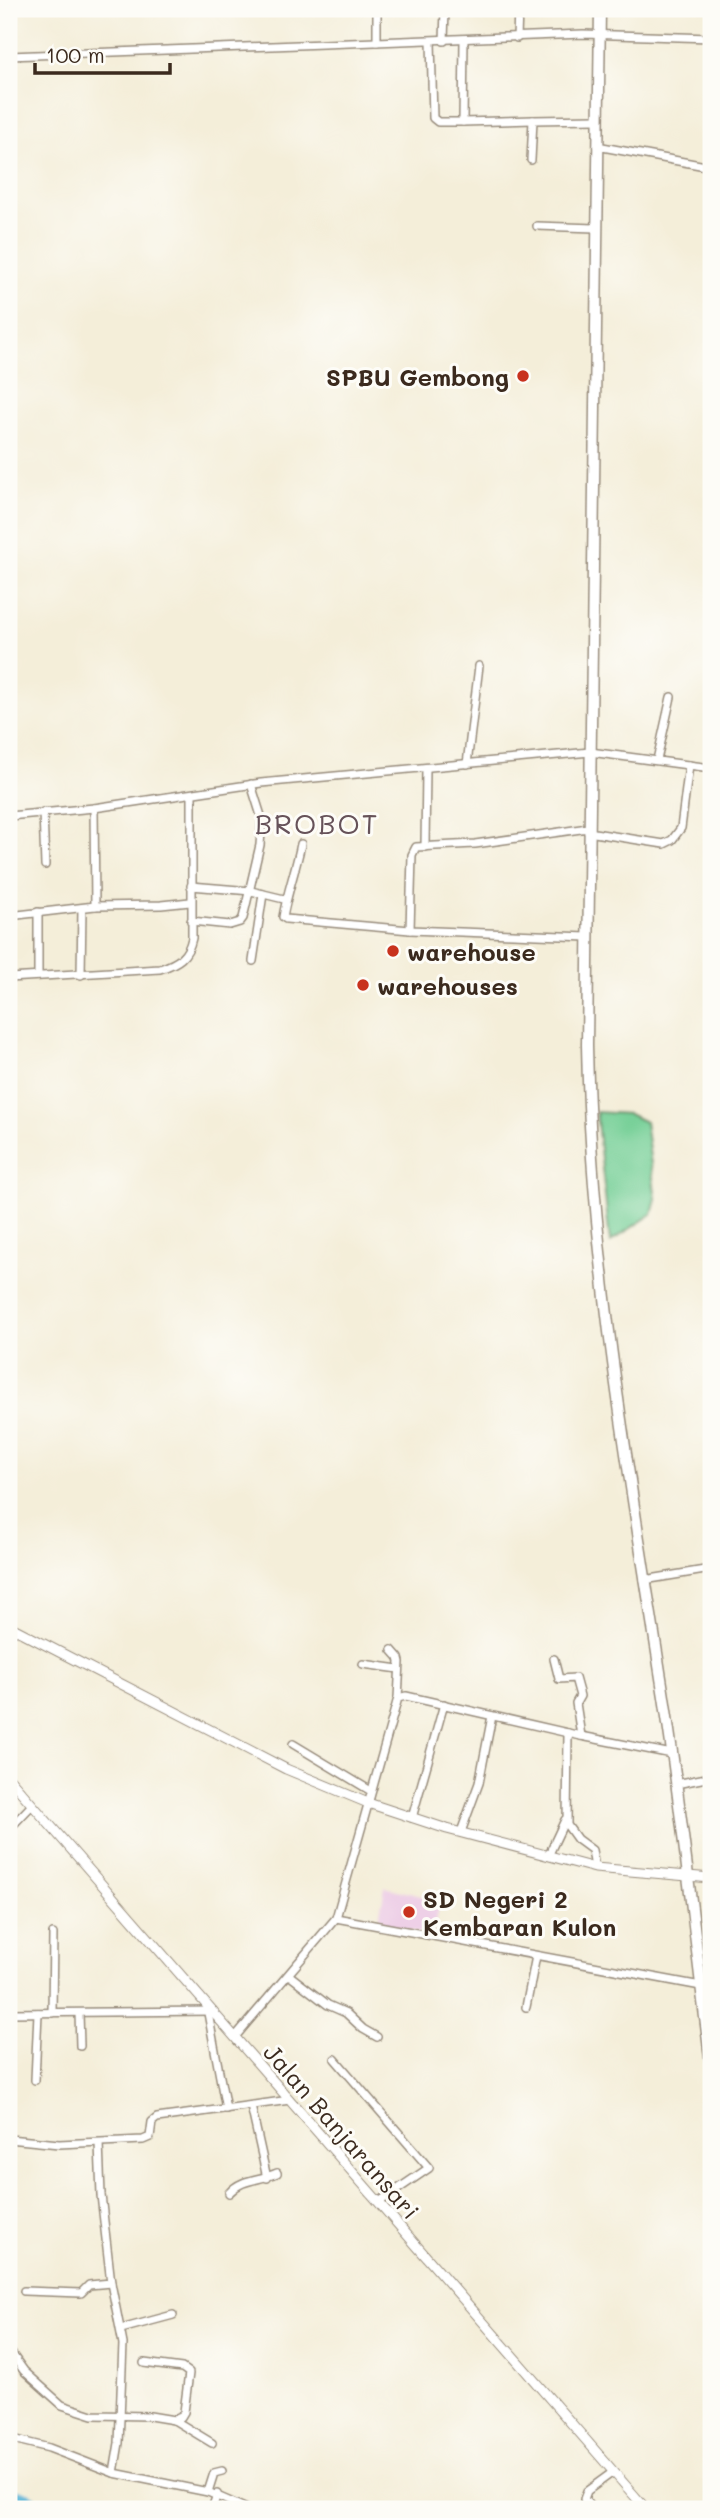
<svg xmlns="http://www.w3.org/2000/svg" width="720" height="2518" font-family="Mali,sans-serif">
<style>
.built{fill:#eed0e7}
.green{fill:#74cf96;stroke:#587c5a;stroke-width:2}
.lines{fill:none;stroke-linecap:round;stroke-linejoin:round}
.river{stroke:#5ab4d7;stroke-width:16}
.minor-casing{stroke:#988c7c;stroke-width:10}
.tertiary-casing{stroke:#988c7c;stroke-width:11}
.primary-casing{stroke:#988c7c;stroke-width:13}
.minor{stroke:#fff;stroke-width:7}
.tertiary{stroke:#fff;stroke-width:9}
.primary{stroke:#fff;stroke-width:10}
.poi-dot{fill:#c8321e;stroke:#fdfcf7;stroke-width:2.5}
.labels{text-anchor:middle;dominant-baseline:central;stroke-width:6;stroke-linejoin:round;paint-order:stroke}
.poi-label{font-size:24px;font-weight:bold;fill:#3b2a1e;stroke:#fdfcf7;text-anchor:start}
.street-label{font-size:24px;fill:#3b2a1e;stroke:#fdfcf7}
.quarter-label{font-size:28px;letter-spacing:2px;fill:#665259;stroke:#fdfcf7}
</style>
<rect width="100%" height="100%" fill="#fdfcf7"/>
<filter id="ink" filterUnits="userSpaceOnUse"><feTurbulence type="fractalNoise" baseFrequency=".0143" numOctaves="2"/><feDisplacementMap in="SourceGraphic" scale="14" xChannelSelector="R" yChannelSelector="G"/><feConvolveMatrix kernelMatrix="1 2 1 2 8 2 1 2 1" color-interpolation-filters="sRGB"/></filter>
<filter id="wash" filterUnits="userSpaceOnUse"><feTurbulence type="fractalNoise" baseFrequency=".00686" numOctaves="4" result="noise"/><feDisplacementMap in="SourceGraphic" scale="28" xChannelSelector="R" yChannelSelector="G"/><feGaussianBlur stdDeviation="1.57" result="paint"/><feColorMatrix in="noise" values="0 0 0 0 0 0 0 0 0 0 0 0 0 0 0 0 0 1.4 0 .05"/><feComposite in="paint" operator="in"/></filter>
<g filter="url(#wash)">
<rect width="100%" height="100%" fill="#f4eed9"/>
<!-- built -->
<polygon class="built" points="385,1887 441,1901 432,1935 378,1924"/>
<!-- green -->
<polygon class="green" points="596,1112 629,1114 645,1122 656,1199 652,1214 610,1242"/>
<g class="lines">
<!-- river -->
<polyline class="river" points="9,2494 26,2500 37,2509"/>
</g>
</g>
<g filter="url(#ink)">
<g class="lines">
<!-- minor casing -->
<g class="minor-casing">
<g id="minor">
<polyline points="517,38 518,9"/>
<polyline points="431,41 433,118 438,122 463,122 464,40"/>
<polyline points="444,41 445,9"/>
<polyline points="377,42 377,9"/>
<polyline points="9,56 583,34 711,38"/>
<polyline points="463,122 533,120"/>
<polyline points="597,146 711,167"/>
<polyline points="531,160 533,120 597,119"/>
<polyline points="537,226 595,228"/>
<polyline points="657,760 671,697"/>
<polyline points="467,764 479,666"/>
<polyline points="43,812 45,865"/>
<polyline points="9,816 94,808 261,783 590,752 711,768"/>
<polyline points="588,832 664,844 672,840 681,828 689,765"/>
<path d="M301 844C296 869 287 893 283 917L286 919 410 930 587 937"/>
<polyline points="425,847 426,768"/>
<polyline points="191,886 251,891 284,899"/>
<polyline points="95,906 161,905 190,902"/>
<polyline points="9,916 95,906 94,808"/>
<polyline points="191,921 230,925 240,922 243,918 260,845 262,819 251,784"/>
<polyline points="410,930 412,855 416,847 475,844 588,828"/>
<polyline points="253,961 263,894"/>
<polyline points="81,975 82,908"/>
<polyline points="38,976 38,912"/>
<path d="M9 978 160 969C178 963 188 957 192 938V795"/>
<polyline points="644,1580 711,1569"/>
<polyline points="392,1650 399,1658 400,1662 398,1698"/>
<polyline points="554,1659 559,1679 575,1678 580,1696 576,1703 581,1736"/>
<polyline points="363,1664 399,1669"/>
<polyline points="568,1733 567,1825 577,1839 592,1850 595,1868"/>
<polyline points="293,1744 371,1791"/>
<polyline points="676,1784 711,1777"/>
<polyline points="412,1818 444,1704"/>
<polyline points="9,1829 32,1805"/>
<polyline points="461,1832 479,1783 492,1716"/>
<polyline points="549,1854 565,1820"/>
<polyline points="336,1918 701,1986"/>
<polyline points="289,1975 328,2005 346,2013 363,2029 377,2037"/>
<polyline points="526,2007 536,1956"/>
<polyline points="9,2013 212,2011"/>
<polyline points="52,2013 53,1934"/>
<polyline points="79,2013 80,2046"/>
<polyline points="208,2013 226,2109"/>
<polyline points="235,2037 336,1918 398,1698 406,1696 428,1701 581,1736 672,1754"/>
<polyline points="335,2059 429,2168 379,2202"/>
<polyline points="35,2080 38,2013"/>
<polyline points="251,2106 267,2178"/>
<polyline points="9,2139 59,2144 143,2140 150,2137 152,2122 157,2118 290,2100"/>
<path d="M229 2193C242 2178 259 2181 277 2173"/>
<polyline points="24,2291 81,2293 89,2285 111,2283"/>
<polyline points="121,2329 173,2315"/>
<polyline points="9,2350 24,2371 62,2405 93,2415 150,2416 174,2420 212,2443"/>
<polyline points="144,2363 182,2368 189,2373 184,2412 181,2417 174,2420"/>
<polyline points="9,2438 49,2448 114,2473 119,2443 123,2344 111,2283 101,2195 99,2143"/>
<polyline points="114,2473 208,2492 247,2509"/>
<polyline points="208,2492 214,2473 222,2471"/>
<polyline points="212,2509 217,2494"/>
<polyline points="592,2509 584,2499 587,2491 613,2472"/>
</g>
</g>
<!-- tertiary casing -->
<g class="tertiary-casing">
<g id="tertiary">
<polyline points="9,1626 286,1769 368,1803 447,1829 595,1868 711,1878"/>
<polyline points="9,1778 646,2509"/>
</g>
</g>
<!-- primary casing -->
<g class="primary-casing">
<path id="primary" d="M600 9 587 1045C591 1265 630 1480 664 1697 683 1819 695 1942 711 2065"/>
</g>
<!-- minor -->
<use href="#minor" class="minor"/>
<!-- tertiary -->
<use href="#tertiary" class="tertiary"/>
<!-- primary -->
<use href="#primary" class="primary"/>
</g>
</g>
<!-- markers -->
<g class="poi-dot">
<circle cx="523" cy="376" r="7"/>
<circle cx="393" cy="951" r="7"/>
<circle cx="363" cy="985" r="7"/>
<circle cx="409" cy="1912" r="7"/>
</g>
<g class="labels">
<!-- poi labels -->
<g class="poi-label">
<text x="509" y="376" text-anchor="end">SPBU Gembong</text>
<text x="407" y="951">warehouse</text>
<text x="377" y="985">warehouses</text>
<text x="423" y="1898">SD Negeri 2<tspan x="423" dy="28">Kembaran Kulon</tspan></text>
</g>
<!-- street labels -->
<g class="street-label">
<text transform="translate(342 2131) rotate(49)">Jalan Banjaransari</text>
</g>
<!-- quarter labels -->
<g class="quarter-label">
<text x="317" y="823">BROBOT</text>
</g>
</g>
<!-- margin -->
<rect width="720" height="2518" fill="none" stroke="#fdfcf7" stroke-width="35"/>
<!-- scale -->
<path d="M35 63v10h135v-10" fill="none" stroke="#3b2a1e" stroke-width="3.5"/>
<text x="46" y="63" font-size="21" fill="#3b2a1e" stroke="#fdfcf7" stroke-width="5" paint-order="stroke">100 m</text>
</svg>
